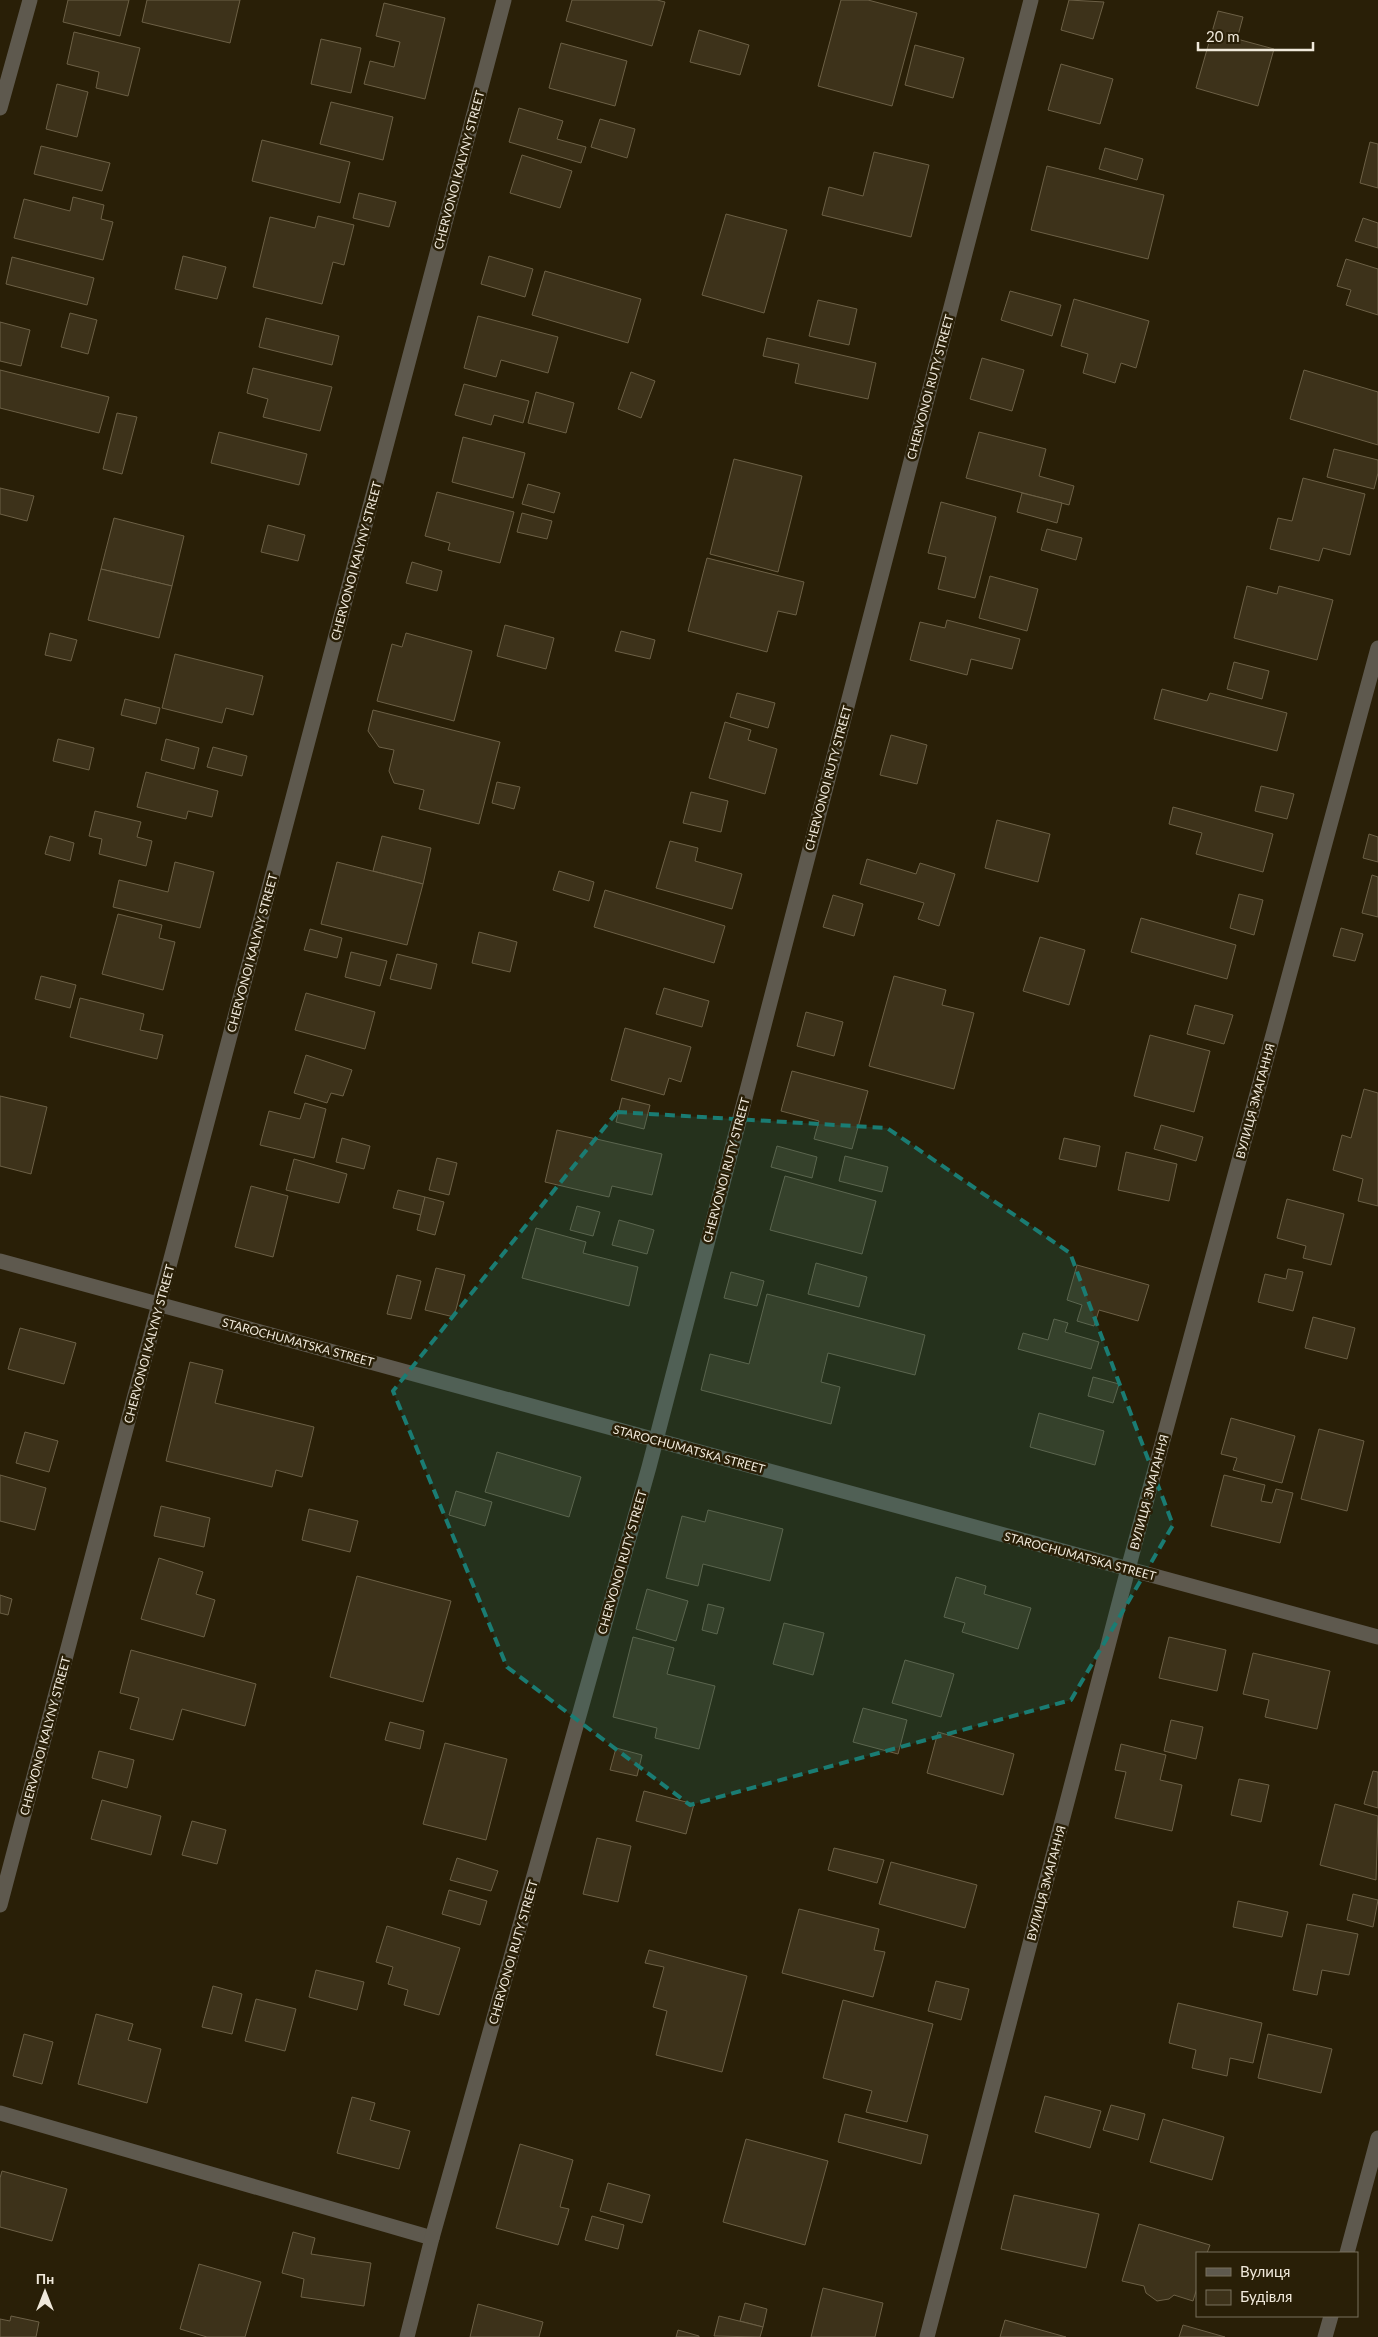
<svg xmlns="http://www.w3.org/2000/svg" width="1378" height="2337" font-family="Lato,sans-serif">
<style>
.building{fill:#3d321a;stroke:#6c6046}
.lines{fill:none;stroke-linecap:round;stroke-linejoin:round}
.minor{stroke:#5e594e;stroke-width:15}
.marked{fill:#1a7c73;fill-opacity:0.2;stroke:#1a7c73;stroke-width:4;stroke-dasharray:10 6;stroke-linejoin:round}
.labels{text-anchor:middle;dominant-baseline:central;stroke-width:5;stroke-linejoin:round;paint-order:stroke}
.street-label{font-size:12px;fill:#f0e9db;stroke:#291f07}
</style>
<rect width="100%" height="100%" fill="#291f07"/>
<!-- building -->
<g class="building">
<polygon points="68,0 129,0 120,36 63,22"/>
<polygon points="147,0 240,0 230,43 142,22"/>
<polygon points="572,0 657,0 665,2 652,46 566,21"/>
<polygon points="841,0 868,0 917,13 892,106 818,86"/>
<polygon points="1069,0 1104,2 1093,39 1061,30"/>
<polygon points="384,3 445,18 425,99 364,84 370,61 394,67 400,42 376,36"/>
<polygon points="1218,11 1243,17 1237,39 1274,49 1258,106 1196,88"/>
<polygon points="699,30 749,45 740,75 690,62"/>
<polygon points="74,32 140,48 128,96 96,88 99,72 67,64"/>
<polygon points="321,39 361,48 351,93 311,84"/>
<polygon points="561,43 627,61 615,106 549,88"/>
<polygon points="915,45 964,58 953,98 905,85"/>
<polygon points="1061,64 1113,79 1100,124 1048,110"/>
<polygon points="57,84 88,92 77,137 46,129"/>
<polygon points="331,102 393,117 383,160 320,144"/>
<polygon points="519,108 563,121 557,139 586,147 581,163 509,142"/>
<polygon points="600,119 635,129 627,158 591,147"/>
<polygon points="262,140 350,162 340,203 252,181"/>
<polygon points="1370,142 1378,144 1378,188 1360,183"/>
<polygon points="41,146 110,163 102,191 34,174"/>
<polygon points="1105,148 1143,159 1137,180 1099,169"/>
<polygon points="874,152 929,165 911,237 822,215 829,187 863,196"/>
<polygon points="522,155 572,171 560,208 510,193"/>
<polygon points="1047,166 1164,195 1148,259 1031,230"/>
<polygon points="359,193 396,202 389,227 353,218"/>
<polygon points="73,197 104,205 101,219 113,222 103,260 14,238 24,199 70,211"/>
<polygon points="726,214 787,230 764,313 702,295"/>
<polygon points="318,216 354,225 344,265 333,262 322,304 253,287 270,217 315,228"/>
<polygon points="1363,218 1378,223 1378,248 1355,241"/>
<polygon points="183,256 226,267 217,299 175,289"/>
<polygon points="489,256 533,269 525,297 481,284"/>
<polygon points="12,257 94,278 87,305 6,284"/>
<polygon points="1346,259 1378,269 1378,315 1346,305 1351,290 1337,286"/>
<polygon points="545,271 641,299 628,343 532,315"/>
<polygon points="1010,291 1061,305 1052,336 1001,320"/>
<polygon points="1074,299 1149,321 1136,368 1121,363 1115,383 1083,373 1088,354 1061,346"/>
<polygon points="818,300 857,309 849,345 809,336"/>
<polygon points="70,313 97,320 88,354 61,347"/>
<polygon points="478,316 558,337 548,373 501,360 496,377 464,368"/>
<polygon points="266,318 339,336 332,365 259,347"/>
<polygon points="0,322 30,330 21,366 0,361"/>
<polygon points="767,338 876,363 868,399 795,383 799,364 763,356"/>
<polygon points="982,358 1024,370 1012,411 970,399"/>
<polygon points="253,368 332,387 320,431 263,417 268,399 247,393"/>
<polygon points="0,370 109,397 99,433 0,408"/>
<polygon points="1304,370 1378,392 1378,445 1290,419"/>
<polygon points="631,372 655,381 641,418 618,409"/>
<polygon points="464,384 529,401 523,423 494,415 491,425 455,415"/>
<polygon points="536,392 574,403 566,433 528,423"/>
<polygon points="117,413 137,417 122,474 103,469"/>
<polygon points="219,432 307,454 299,485 211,463"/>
<polygon points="979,432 1046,449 1039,476 1074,486 1069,505 966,478"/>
<polygon points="463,437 525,453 513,498 452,482"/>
<polygon points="1334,449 1378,460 1378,473 1374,489 1327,477"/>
<polygon points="734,459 802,476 778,572 710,554"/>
<polygon points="1303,478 1365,494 1350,555 1323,548 1319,561 1270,549 1278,518 1292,521"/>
<polygon points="528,484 560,493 554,513 522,504"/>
<polygon points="0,488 34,496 27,521 0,514"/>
<polygon points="437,492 514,512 500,563 448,550 450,543 425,536"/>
<polygon points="1022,493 1062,503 1057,523 1017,512"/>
<polygon points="941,502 996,517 975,598 938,589 946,557 928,553"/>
<polygon points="522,513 552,521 547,539 517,532"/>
<polygon points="114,518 184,536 172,586 101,569"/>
<polygon points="268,525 305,535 298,561 261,552"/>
<polygon points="1047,529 1082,538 1076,560 1041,550"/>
<polygon points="707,558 804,582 796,615 778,611 767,652 688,631"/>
<polygon points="412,562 442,571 437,591 406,583"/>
<polygon points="101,569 172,586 159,638 88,620"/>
<polygon points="990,576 1038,589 1027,631 979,618"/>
<polygon points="1247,586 1277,594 1279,586 1333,600 1317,660 1234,638"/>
<polygon points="947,620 1020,639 1012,669 971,659 967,675 910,660 920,622 945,628"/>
<polygon points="505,625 554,638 546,669 497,656"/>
<polygon points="621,631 655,640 650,659 615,651"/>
<polygon points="50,633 77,640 71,661 45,655"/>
<polygon points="406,633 472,651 454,721 377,701 392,644 402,647"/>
<polygon points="175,654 263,676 253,715 226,708 222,723 162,708"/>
<polygon points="1234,662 1269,671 1262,699 1227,689"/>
<polygon points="1162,689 1207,701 1210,693 1287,713 1277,751 1154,719"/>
<polygon points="737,693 775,703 768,728 730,717"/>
<polygon points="125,699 160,708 156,724 121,715"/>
<polygon points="373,710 500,742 479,824 419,809 424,790 394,783 389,771 394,750 379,747 368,731"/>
<polygon points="725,722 751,730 748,740 777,749 765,794 709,778"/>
<polygon points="891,735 927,745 917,784 880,775"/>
<polygon points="58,739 94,748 89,770 53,761"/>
<polygon points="166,739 199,748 194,769 161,760"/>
<polygon points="213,747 247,756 242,776 207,767"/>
<polygon points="146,772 218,791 212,817 188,811 186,819 137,807"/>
<polygon points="497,782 520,787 514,809 492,803"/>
<polygon points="1261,786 1294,794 1287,819 1255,811"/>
<polygon points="691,792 728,801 721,832 683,823"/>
<polygon points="1173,807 1273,834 1263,872 1196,854 1202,833 1169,824"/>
<polygon points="95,811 141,822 137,837 152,841 146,866 99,854 102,839 89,836"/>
<polygon points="997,820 1050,834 1038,882 985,868"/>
<polygon points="1369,834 1378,837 1378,862 1363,858"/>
<polygon points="50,836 74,843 70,861 45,854"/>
<polygon points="382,836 431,848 423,884 373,871"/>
<polygon points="670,841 698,848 695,861 742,874 732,909 656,888"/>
<polygon points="867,859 916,874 920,863 955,874 939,926 918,919 924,903 860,884"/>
<polygon points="175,862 214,872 200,928 113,907 119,880 168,892"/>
<polygon points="337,862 423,884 407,945 321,924"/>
<polygon points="559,871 594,882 589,901 553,890"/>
<polygon points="1372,875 1378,877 1378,917 1362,913"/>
<polygon points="605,890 725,926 714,963 594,927"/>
<polygon points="1239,894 1263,900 1254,935 1230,928"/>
<polygon points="833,895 863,904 854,936 823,927"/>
<polygon points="118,914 162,925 159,938 175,942 163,990 102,974"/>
<polygon points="1141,918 1236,945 1227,979 1131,952"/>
<polygon points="1341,928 1363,934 1355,961 1333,956"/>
<polygon points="310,929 342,938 337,958 304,950"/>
<polygon points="479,932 517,942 510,972 472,963"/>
<polygon points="1040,937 1085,950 1069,1005 1023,991"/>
<polygon points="351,952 387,961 380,986 345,977"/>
<polygon points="397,954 437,964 431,989 390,979"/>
<polygon points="41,976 76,985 70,1008 35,999"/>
<polygon points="894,976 946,990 942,1005 974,1013 954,1089 869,1066"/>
<polygon points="664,988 709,1001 702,1027 656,1014"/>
<polygon points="306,993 375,1012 365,1049 295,1030"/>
<polygon points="80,998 144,1014 140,1030 163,1035 157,1059 70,1037"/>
<polygon points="1195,1005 1233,1015 1224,1044 1187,1034"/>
<polygon points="806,1012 843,1022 834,1056 797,1046"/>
<polygon points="625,1028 691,1047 681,1082 669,1078 664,1095 611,1080"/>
<polygon points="1150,1035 1210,1051 1194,1112 1134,1096"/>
<polygon points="306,1055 352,1070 343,1096 331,1093 327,1103 294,1093"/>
<polygon points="792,1071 868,1091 852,1149 814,1139 819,1121 781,1111"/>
<polygon points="1364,1089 1378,1093 1378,1206 1358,1201 1363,1179 1333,1170 1342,1135 1351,1138"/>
<polygon points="0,1096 47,1107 31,1174 0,1166"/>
<polygon points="622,1098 650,1105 644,1129 616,1122"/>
<polygon points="305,1103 326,1109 314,1158 260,1145 269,1111 300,1119"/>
<polygon points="1161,1125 1203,1137 1196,1161 1154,1149"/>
<polygon points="557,1130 662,1154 652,1195 612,1186 609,1197 545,1182"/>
<polygon points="342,1138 370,1146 364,1169 336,1162"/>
<polygon points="1064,1138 1100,1146 1096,1167 1059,1159"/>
<polygon points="777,1146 817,1157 812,1178 771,1167"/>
<polygon points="1126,1152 1177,1164 1169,1201 1118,1190"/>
<polygon points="845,1156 888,1167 882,1192 839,1181"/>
<polygon points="437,1158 457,1163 449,1195 429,1190"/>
<polygon points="294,1159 347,1174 339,1203 286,1190"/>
<polygon points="785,1176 876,1201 862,1254 770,1230"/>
<polygon points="251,1186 288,1196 273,1257 235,1247"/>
<polygon points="398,1190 425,1197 421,1215 393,1208"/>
<polygon points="425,1197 444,1202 435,1235 417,1230"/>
<polygon points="1287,1199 1344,1214 1331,1265 1303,1258 1306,1246 1277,1238"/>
<polygon points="577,1206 600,1212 593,1236 570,1230"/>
<polygon points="619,1220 654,1230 647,1254 612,1245"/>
<polygon points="536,1228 586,1242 583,1253 638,1267 629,1306 522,1278"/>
<polygon points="816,1263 867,1277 859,1307 808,1294"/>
<polygon points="1077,1265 1149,1285 1138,1321 1099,1310 1094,1326 1077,1321 1082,1305 1067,1300"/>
<polygon points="436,1268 465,1275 454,1317 425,1310"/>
<polygon points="1288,1269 1303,1272 1293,1311 1258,1302 1265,1274 1286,1279"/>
<polygon points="731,1272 764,1281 757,1306 724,1298"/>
<polygon points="397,1275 421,1281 411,1319 387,1314"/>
<polygon points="767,1294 925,1335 915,1375 828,1353 821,1382 840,1387 831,1424 701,1390 710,1354 749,1364"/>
<polygon points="1313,1317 1355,1328 1347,1359 1305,1348"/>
<polygon points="1054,1319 1068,1323 1065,1332 1099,1342 1091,1369 1018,1349 1023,1333 1048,1340"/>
<polygon points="20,1328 76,1343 64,1384 8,1369"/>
<polygon points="190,1362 223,1370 215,1403 314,1427 302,1477 276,1470 272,1487 166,1461"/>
<polygon points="1093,1377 1119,1384 1113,1403 1088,1396"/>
<polygon points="1039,1413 1104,1431 1095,1465 1030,1447"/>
<polygon points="1231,1418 1295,1436 1282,1483 1233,1470 1237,1458 1221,1454"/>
<polygon points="1319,1429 1364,1441 1347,1511 1301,1499"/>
<polygon points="25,1432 58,1441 49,1472 16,1463"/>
<polygon points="497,1452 581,1477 569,1517 485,1492"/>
<polygon points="0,1475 46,1488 35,1530 0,1521"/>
<polygon points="1224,1475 1265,1485 1261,1501 1272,1503 1276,1489 1293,1493 1280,1543 1211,1526"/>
<polygon points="456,1491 492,1502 485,1526 449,1515"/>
<polygon points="161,1506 210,1518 204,1547 154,1536"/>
<polygon points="309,1509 358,1521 350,1552 302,1540"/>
<polygon points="708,1510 783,1529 770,1581 703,1564 698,1586 666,1578 682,1516 705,1522"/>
<polygon points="159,1558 203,1572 196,1594 215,1600 204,1637 141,1619"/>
<polygon points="357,1576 451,1601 423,1702 330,1677"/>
<polygon points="956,1577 986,1586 984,1594 1031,1608 1018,1649 962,1632 965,1623 944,1617"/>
<polygon points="647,1589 688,1601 676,1641 636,1629"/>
<polygon points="0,1595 12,1599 8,1615 0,1613"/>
<polygon points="708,1604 724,1608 717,1634 702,1630"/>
<polygon points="784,1623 824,1633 813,1675 773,1664"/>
<polygon points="633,1637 674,1648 667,1674 715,1686 699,1749 655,1738 657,1728 613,1717"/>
<polygon points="1169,1637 1226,1650 1217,1691 1159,1678"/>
<polygon points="131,1650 256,1684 245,1726 182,1709 173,1740 130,1729 139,1698 120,1693"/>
<polygon points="1253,1653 1330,1671 1317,1729 1265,1717 1269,1700 1243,1694"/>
<polygon points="905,1660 954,1674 941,1717 892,1703"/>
<polygon points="863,1708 907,1720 898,1754 853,1742"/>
<polygon points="1171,1720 1203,1727 1196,1759 1164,1751"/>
<polygon points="390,1722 424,1731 420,1749 385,1740"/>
<polygon points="938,1732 1014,1754 1003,1795 927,1773"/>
<polygon points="445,1743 507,1759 486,1840 423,1824"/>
<polygon points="1121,1744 1166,1755 1160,1780 1182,1785 1172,1831 1115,1818 1126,1772 1115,1770"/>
<polygon points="616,1748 642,1755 637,1776 610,1770"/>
<polygon points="99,1751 134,1760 127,1788 92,1778"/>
<polygon points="1373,1771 1378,1772 1378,1808 1364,1804"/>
<polygon points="1239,1779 1269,1785 1261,1822 1231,1815"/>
<polygon points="644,1791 694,1804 686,1834 636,1821"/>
<polygon points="102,1800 161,1816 151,1855 91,1839"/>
<polygon points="1335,1804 1378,1816 1376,1880 1320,1865"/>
<polygon points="192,1821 226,1830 217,1864 182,1855"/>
<polygon points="597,1838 631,1846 618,1902 583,1894"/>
<polygon points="834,1848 884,1860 877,1883 828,1870"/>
<polygon points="457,1858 498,1871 491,1891 450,1880"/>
<polygon points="891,1862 977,1885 965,1928 879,1904"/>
<polygon points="449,1890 487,1901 480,1925 442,1914"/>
<polygon points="1353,1894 1378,1900 1373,1927 1347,1920"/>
<polygon points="1238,1901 1288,1912 1282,1937 1233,1927"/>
<polygon points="799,1909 879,1929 874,1950 885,1952 873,1997 782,1973"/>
<polygon points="1307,1924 1358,1934 1349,1975 1322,1970 1317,1995 1293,1990"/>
<polygon points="387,1926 460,1948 439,2015 404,2005 408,1990 388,1984 393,1967 376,1962"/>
<polygon points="649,1950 747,1976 722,2072 656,2055 667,2011 653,2007 664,1967 645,1963"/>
<polygon points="316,1970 364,1982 357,2010 309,1997"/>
<polygon points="936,1981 969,1989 961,2020 928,2011"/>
<polygon points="213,1986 242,1994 232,2034 202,2027"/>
<polygon points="256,1999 296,2009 285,2051 245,2041"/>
<polygon points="843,2000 933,2024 907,2122 866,2112 872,2091 823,2078"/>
<polygon points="1178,2003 1262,2023 1253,2063 1230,2058 1227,2076 1192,2068 1196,2050 1169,2043"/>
<polygon points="96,2014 133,2024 128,2040 161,2049 147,2103 78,2084"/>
<polygon points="24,2034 53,2042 42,2084 13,2076"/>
<polygon points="1268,2034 1332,2049 1321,2093 1258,2078"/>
<polygon points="1045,2096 1101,2111 1090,2148 1035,2132"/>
<polygon points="352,2097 375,2103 370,2120 410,2131 399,2169 337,2153"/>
<polygon points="1111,2105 1145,2114 1138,2140 1103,2130"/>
<polygon points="845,2114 928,2135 921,2164 838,2142"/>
<polygon points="1163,2119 1224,2137 1212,2180 1150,2162"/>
<polygon points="746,2139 828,2161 805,2245 723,2222"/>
<polygon points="520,2144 573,2160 560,2207 569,2209 558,2245 496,2228"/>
<polygon points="2,2171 67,2189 52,2241 0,2227 0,2178"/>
<polygon points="608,2183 650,2195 642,2223 600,2211"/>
<polygon points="1014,2195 1099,2214 1086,2268 1001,2249"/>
<polygon points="592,2216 624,2225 618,2249 585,2240"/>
<polygon points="1139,2224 1210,2245 1207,2253 1197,2253 1197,2288 1193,2301 1174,2295 1169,2299 1157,2301 1146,2293 1144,2286 1122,2281"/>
<polygon points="293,2232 315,2238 311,2254 371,2263 364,2306 301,2297 304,2279 282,2273"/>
<polygon points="199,2264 261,2282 245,2337 207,2337 180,2329"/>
<polygon points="823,2288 883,2303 875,2337 811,2337"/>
<polygon points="745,2303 767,2309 763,2327 740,2321"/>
<polygon points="478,2304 543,2322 539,2337 470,2337"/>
<polygon points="11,2316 39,2322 36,2337 0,2337 0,2319 10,2321"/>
<polygon points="719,2316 763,2327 760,2337 714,2336"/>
<polygon points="1005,2320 1066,2337 1000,2337"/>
<polygon points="1183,2325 1225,2337 1179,2337"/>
<polygon points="678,2330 699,2336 699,2337 676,2337"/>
</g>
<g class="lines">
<!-- minor -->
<g class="minor">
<polyline points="0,108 30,0"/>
<polyline points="0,1261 1378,1637"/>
<polyline points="0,1905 504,0"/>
<polyline points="0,2113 432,2238"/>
<polyline points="1347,2253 1378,2138"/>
<polyline points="407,2337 432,2238 649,1467 1031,0"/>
<polyline points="927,2337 1128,1569 1378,648"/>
<polyline points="1325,2337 1331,2316"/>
</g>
</g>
<!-- marked area -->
<path class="marked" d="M617 1112 887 1128 1070 1253 1173 1525 1071 1700 690 1805 507 1667 393 1391Z"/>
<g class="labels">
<!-- street labels -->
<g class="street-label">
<text transform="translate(459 170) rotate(-75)">CHERVONOI KALYNY STREET</text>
<text transform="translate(930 387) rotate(-75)">CHERVONOI RUTY STREET</text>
<text transform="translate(356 561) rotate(-75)">CHERVONOI KALYNY STREET</text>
<text transform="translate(828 778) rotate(-75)">CHERVONOI RUTY STREET</text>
<text transform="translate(252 953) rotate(-75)">CHERVONOI KALYNY STREET</text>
<text transform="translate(1255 1101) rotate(-75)">ВУЛИЦЯ ЗМАГАННЯ</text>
<text transform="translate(726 1170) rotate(-75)">CHERVONOI RUTY STREET</text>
<text transform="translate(298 1342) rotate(15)">STAROCHUMATSKA STREET</text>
<text transform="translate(149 1344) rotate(-75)">CHERVONOI KALYNY STREET</text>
<text transform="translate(689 1449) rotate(15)">STAROCHUMATSKA STREET</text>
<text transform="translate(1149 1492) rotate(-75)">ВУЛИЦЯ ЗМАГАННЯ</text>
<text transform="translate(1080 1556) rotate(15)">STAROCHUMATSKA STREET</text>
<text transform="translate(622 1562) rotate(-74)">CHERVONOI RUTY STREET</text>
<text transform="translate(45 1736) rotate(-75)">CHERVONOI KALYNY STREET</text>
<text transform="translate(1046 1883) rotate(-75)">ВУЛИЦЯ ЗМАГАННЯ</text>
<text transform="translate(513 1952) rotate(-74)">CHERVONOI RUTY STREET</text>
</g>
</g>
<!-- legend -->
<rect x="1196" y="2252" width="162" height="65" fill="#291f07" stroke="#79705c"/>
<rect x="1206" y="2268" width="25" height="8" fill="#5e594e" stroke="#79705c"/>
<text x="1240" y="2277" font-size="15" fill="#f0e9db">Вулиця</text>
<rect x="1206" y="2290" width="25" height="15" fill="#3d321a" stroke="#79705c"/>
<text x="1240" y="2302" font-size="15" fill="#f0e9db">Будівля</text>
<!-- north arrow -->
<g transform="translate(45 2292)" stroke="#291f07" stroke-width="4" paint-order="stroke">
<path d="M0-4L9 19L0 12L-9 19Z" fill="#f0e9db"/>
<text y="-8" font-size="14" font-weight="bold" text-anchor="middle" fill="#f0e9db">Пн</text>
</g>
<!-- scale -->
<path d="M1198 42v8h115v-8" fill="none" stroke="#f0e9db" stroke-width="2.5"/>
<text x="1206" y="42" font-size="15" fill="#f0e9db" stroke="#291f07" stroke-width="4" paint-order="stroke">20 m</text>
</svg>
